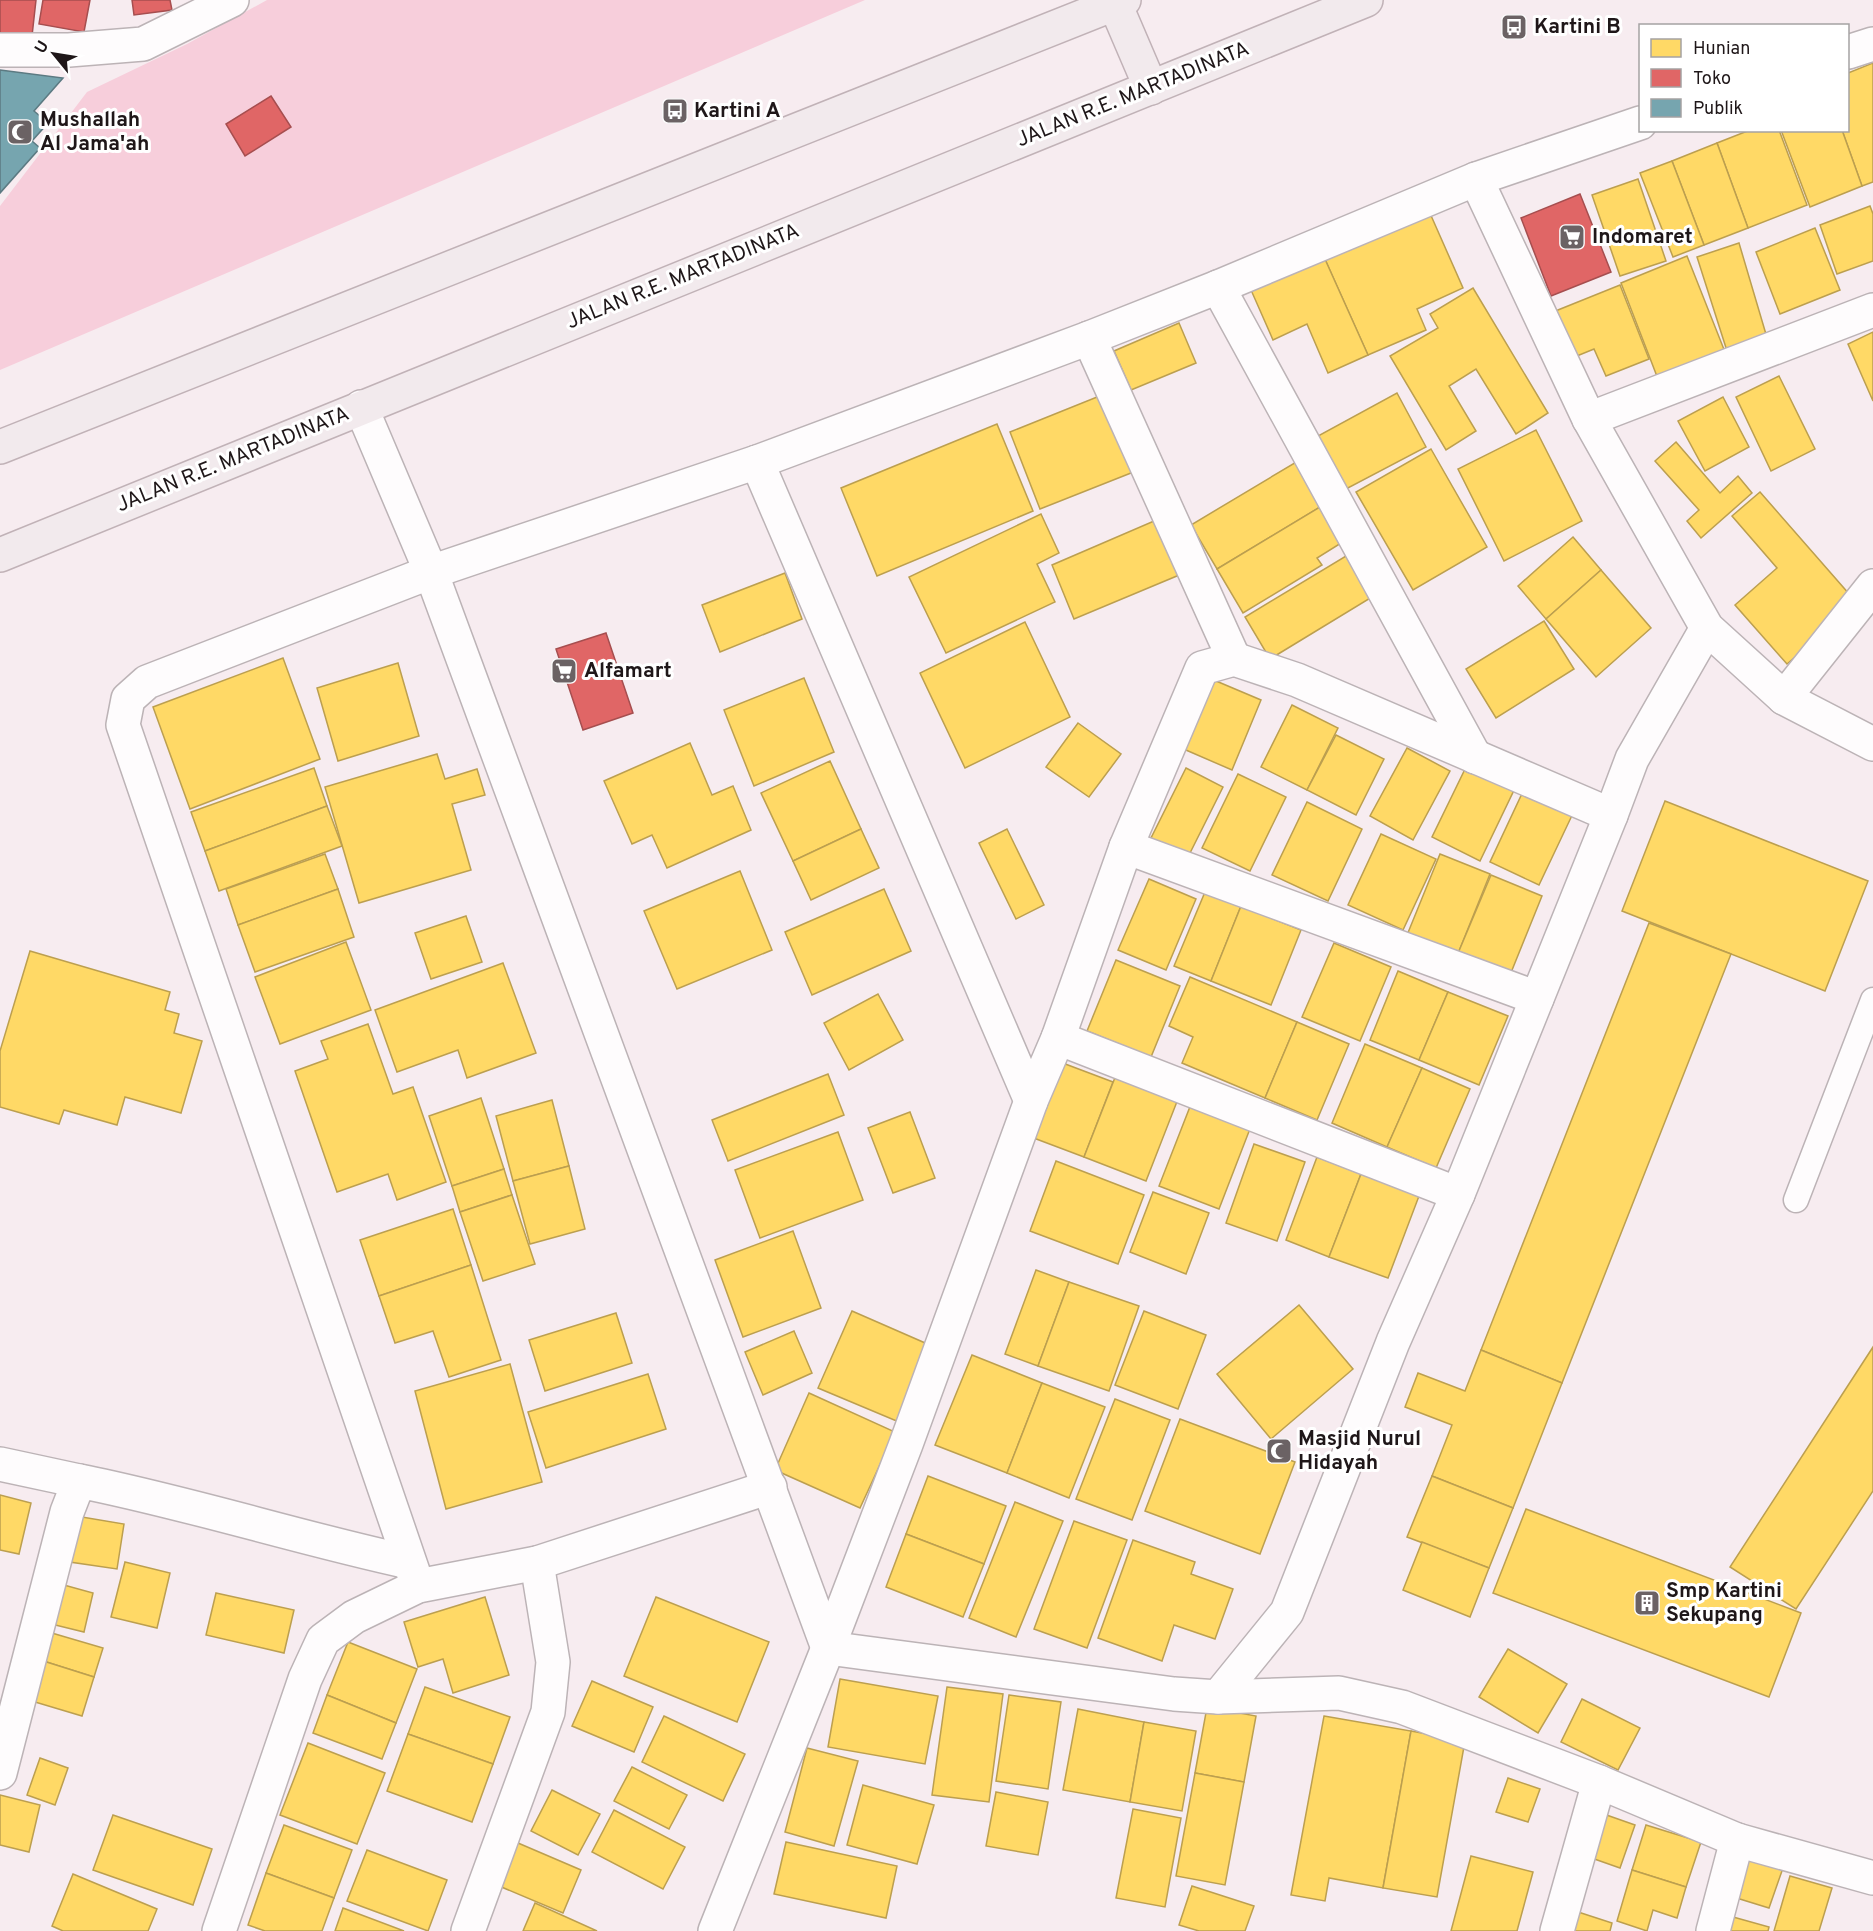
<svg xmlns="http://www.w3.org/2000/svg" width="1873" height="1931" font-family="Overpass,sans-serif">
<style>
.green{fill:#f7cedb}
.homes{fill:#ffd966;stroke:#bc9f4f;stroke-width:1.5}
.shops{fill:#e06666;stroke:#a64e4f;stroke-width:1.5}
.public{fill:#76a5af;stroke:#5c7a82;stroke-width:1.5}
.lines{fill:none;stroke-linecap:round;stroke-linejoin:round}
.service-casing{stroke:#bcb3b6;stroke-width:27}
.minor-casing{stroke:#bcb3b6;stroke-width:36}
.trunk-casing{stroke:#c1b2b7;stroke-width:36}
.service{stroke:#fefcfd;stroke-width:24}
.minor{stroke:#fefcfd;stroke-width:33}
.trunk{stroke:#f2eaed;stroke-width:33}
.labels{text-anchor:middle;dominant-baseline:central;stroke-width:6;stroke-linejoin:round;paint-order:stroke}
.poi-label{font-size:21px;font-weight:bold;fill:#1f1719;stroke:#fff;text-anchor:start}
.street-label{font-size:21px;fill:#1f1719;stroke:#fff}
</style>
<rect width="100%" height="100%" fill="#f7ecf0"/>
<!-- green -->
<polygon class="green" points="267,0 865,0 0,370 0,206 87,92 187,44"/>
<!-- homes -->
<g class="homes">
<polygon points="1873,63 1873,182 1862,186 1842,130 1848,130 1848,73"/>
<polygon points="1750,130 1779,130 1807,205 1748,228 1717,143"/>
<polygon points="1781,130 1842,130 1862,186 1810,207"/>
<polygon points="1717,143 1748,228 1704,245 1672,161"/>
<polygon points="1672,161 1704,245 1673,257 1640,173"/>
<polygon points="1638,179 1666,261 1620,276 1592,195"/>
<polygon points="1870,206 1873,214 1873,261 1837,274 1820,225"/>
<polygon points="1429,211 1463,288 1417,309 1426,330 1368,355 1324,257"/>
<polygon points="1815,228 1840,290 1780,314 1756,252"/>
<polygon points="1739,243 1768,341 1728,354 1697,257"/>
<polygon points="1687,256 1725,352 1658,379 1621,283"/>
<polygon points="1324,257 1368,355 1328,373 1307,324 1273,340 1251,290"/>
<polygon points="1620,285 1649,359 1606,376 1594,349 1567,360 1548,314"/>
<polygon points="1473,288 1548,413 1516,434 1476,369 1449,386 1476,431 1446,450 1390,356 1438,328 1430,314"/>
<polygon points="1179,323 1196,363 1131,390 1114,351"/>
<polygon points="1873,332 1873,401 1848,344"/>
<polygon points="1779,376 1815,449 1771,471 1736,397"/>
<polygon points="1107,393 1136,471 1040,509 1010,432"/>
<polygon points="1397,393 1426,447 1346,489 1318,436"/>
<polygon points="1723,397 1749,447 1705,471 1678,421"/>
<polygon points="997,424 1033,511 877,576 841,488"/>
<polygon points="1536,430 1582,521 1504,561 1458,469"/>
<polygon points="1676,442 1720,493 1738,476 1752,493 1701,538 1687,521 1699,510 1655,461"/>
<polygon points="1431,449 1487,547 1413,590 1356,492"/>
<polygon points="1298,461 1325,504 1217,569 1191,525"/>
<polygon points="1760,492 1857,603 1787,664 1735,605 1777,568 1732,516"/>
<polygon points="1325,504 1346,540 1317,558 1322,565 1243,613 1217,569"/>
<polygon points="1041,514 1059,553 1037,564 1055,602 946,653 909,577"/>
<polygon points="1161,518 1184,573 1074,619 1052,565"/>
<polygon points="1573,537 1601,570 1546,619 1518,586"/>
<polygon points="1346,556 1372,597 1270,659 1245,617"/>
<polygon points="1601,570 1651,628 1596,677 1546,619"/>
<polygon points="785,573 802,619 720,652 702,605"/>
<polygon points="1544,621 1574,669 1496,718 1466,669"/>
<polygon points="1025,622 1070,717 965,768 920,673"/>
<polygon points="283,658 320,759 190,809 153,707"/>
<polygon points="398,663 419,736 338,761 317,688"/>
<polygon points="804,678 834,752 754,786 724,710"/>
<polygon points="1209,678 1261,700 1232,770 1179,747"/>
<polygon points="1292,705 1338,728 1307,790 1261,767"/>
<polygon points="1078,723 1121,754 1089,797 1046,767"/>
<polygon points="1336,735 1384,759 1356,815 1307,790"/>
<polygon points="690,743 712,795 733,786 751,830 667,868 652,835 632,844 604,781"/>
<polygon points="1407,748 1450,771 1413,840 1370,816"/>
<polygon points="437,754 445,779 477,769 485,795 452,804 471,870 359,903 325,787"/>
<polygon points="830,761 861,829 793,861 761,793"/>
<polygon points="1468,763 1516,786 1480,861 1432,837"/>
<polygon points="314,768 327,806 205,851 191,812"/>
<polygon points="1186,768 1223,787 1187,859 1150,840"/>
<polygon points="1238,774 1286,797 1250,871 1202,848"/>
<polygon points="1526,785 1576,807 1539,885 1490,862"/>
<polygon points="1665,801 1868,881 1825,991 1622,911"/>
<polygon points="1307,802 1362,829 1328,901 1272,875"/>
<polygon points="327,806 342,846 219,891 205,851"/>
<polygon points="861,829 879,868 811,900 793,861"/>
<polygon points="1007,829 1044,905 1016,919 979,843"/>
<polygon points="1381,834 1436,859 1403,930 1348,905"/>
<polygon points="325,854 338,889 238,925 226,889"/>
<polygon points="1440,854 1490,874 1455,961 1405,940"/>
<polygon points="740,871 772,950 677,989 644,911"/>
<polygon points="1491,875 1542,896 1508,980 1456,958"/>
<polygon points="1149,879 1196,899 1166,970 1118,950"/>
<polygon points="338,889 354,937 255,972 238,925"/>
<polygon points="884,889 911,951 812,995 785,932"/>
<polygon points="1205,892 1241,906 1211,981 1174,966"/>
<polygon points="1241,906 1301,930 1271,1005 1211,981"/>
<polygon points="466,916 482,962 431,979 415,933"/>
<polygon points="1649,923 1731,954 1562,1383 1481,1350"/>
<polygon points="346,942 371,1010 280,1044 255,977"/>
<polygon points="1334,943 1391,967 1360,1041 1302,1017"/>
<polygon points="30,951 170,992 165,1010 179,1014 174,1033 202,1041 181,1113 125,1097 117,1125 64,1110 59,1124 0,1107 0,1051"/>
<polygon points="1116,960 1180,986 1151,1057 1087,1031"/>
<polygon points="503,963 536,1053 467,1078 458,1050 397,1072 375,1010"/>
<polygon points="1398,971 1448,992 1419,1060 1370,1040"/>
<polygon points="1190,977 1297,1022 1265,1098 1182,1063 1193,1037 1169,1026"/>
<polygon points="1448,992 1508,1016 1479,1085 1419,1060"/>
<polygon points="878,994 903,1040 849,1070 824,1023"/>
<polygon points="1297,1022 1349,1044 1317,1120 1265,1098"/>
<polygon points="368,1024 393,1094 413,1087 446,1182 397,1200 388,1174 337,1192 295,1071 328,1059 321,1041"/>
<polygon points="1365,1044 1422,1068 1387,1147 1332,1123"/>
<polygon points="1060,1062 1113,1082 1084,1157 1031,1137"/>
<polygon points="1422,1068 1470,1089 1436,1168 1387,1147"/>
<polygon points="828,1074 844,1115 728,1161 712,1120"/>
<polygon points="1116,1075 1178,1099 1146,1181 1084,1157"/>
<polygon points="481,1098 504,1169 452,1186 429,1116"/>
<polygon points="1193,1099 1253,1121 1219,1209 1159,1186"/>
<polygon points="552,1100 569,1166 513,1181 496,1116"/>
<polygon points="910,1112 935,1178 893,1193 868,1128"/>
<polygon points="838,1132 863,1200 760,1238 735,1170"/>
<polygon points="1254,1144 1305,1162 1277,1241 1226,1223"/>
<polygon points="1317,1157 1361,1174 1329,1257 1286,1240"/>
<polygon points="1056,1161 1144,1195 1118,1264 1030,1231"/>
<polygon points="569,1166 585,1229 530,1244 513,1181"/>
<polygon points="504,1169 512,1195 460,1212 452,1186"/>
<polygon points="1361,1174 1419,1196 1388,1278 1329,1257"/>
<polygon points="1153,1192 1209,1213 1186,1274 1130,1252"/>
<polygon points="512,1195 535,1264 483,1281 460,1212"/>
<polygon points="453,1209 471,1265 379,1296 360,1240"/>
<polygon points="793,1231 821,1308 743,1337 715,1260"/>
<polygon points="471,1265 501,1360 449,1377 433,1331 395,1343 379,1296"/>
<polygon points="1036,1270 1069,1282 1038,1366 1005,1354"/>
<polygon points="1069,1282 1139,1306 1109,1391 1038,1366"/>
<polygon points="1299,1305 1353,1369 1271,1439 1217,1374"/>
<polygon points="852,1311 932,1346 899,1422 818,1388"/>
<polygon points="1144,1311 1206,1335 1178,1409 1115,1385"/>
<polygon points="616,1313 632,1363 545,1391 529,1340"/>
<polygon points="794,1331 812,1373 763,1395 745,1352"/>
<polygon points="1873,1347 1873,1491 1796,1609 1730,1567"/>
<polygon points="1481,1350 1562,1383 1513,1508 1432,1476 1452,1425 1405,1407 1418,1373 1465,1391"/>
<polygon points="972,1355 1042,1383 1007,1473 935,1445"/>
<polygon points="510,1364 542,1482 446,1509 415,1391"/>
<polygon points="648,1374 666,1429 546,1468 528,1412"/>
<polygon points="1042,1383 1105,1407 1069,1498 1007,1473"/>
<polygon points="809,1393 895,1432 860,1508 775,1470"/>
<polygon points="1115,1399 1170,1420 1132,1520 1076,1499"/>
<polygon points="1180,1419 1295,1462 1260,1554 1145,1511"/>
<polygon points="928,1476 1006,1506 984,1564 906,1534"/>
<polygon points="1432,1476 1513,1508 1489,1568 1407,1537"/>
<polygon points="0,1495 31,1503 19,1554 0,1550"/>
<polygon points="1015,1502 1063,1521 1016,1637 969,1618"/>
<polygon points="1526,1509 1801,1613 1769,1697 1493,1593"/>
<polygon points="70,1515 124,1524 117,1569 63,1561"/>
<polygon points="1074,1521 1127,1540 1087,1648 1034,1629"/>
<polygon points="906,1534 984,1564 963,1617 886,1587"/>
<polygon points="1133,1540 1195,1562 1191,1574 1233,1589 1215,1639 1174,1625 1162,1661 1098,1638"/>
<polygon points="1422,1542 1489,1568 1470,1617 1403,1590"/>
<polygon points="125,1562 170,1573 157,1628 111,1617"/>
<polygon points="53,1582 93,1593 84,1632 43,1622"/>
<polygon points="216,1593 294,1610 284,1653 206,1635"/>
<polygon points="485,1597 509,1675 453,1693 443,1659 418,1667 404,1622"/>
<polygon points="656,1597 769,1642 737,1722 624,1676"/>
<polygon points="45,1631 103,1648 94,1677 37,1659"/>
<polygon points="348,1642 417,1669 396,1723 327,1695"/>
<polygon points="1508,1649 1567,1684 1538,1733 1479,1697"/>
<polygon points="37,1659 94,1677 82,1716 25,1699"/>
<polygon points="840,1679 938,1696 925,1764 828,1747"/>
<polygon points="592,1681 653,1707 634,1752 572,1726"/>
<polygon points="425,1687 510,1717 493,1764 408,1734"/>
<polygon points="947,1687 1003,1694 989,1802 932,1795"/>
<polygon points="327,1695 396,1723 382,1759 313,1733"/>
<polygon points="1009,1695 1061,1702 1048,1789 996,1781"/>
<polygon points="1582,1699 1640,1728 1618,1770 1561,1742"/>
<polygon points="1207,1707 1256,1716 1244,1782 1195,1773"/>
<polygon points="1078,1709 1144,1722 1130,1802 1063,1790"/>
<polygon points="664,1716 745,1754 723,1801 642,1762"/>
<polygon points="1324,1716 1411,1731 1383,1888 1329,1878 1325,1901 1291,1895"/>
<polygon points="1144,1722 1196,1731 1182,1811 1130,1802"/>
<polygon points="1411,1731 1465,1741 1437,1897 1383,1888"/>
<polygon points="408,1734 493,1764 472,1822 387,1791"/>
<polygon points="308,1743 385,1773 357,1844 280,1815"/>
<polygon points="807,1748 858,1761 834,1846 785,1832"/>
<polygon points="40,1758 68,1768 55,1805 27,1795"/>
<polygon points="632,1767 687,1795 669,1829 614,1801"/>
<polygon points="1195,1773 1244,1782 1225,1885 1176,1876"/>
<polygon points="1508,1778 1540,1789 1528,1822 1496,1812"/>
<polygon points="863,1785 934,1805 917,1864 847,1845"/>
<polygon points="552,1790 600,1814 578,1855 531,1831"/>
<polygon points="996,1792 1048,1802 1038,1855 986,1846"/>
<polygon points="0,1795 40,1805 29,1852 0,1845"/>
<polygon points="1133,1809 1181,1818 1165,1907 1116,1898"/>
<polygon points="614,1810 685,1847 663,1889 592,1852"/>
<polygon points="1598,1812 1635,1825 1620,1868 1583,1855"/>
<polygon points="113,1815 212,1849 193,1905 93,1870"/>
<polygon points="284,1825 352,1850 334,1898 266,1873"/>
<polygon points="1646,1825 1701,1842 1686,1887 1632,1870"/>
<polygon points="511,1840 581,1870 563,1913 492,1883"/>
<polygon points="786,1842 897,1866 886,1918 774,1894"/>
<polygon points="367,1850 447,1880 428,1931 347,1901"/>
<polygon points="1744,1855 1783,1868 1769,1908 1730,1896"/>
<polygon points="1471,1856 1533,1872 1517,1931 1451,1931"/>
<polygon points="1632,1870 1686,1887 1677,1918 1653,1910 1647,1931 1617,1921"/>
<polygon points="266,1873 334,1898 322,1931 265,1931 248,1925"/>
<polygon points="73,1874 157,1909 148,1931 63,1931 52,1926"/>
<polygon points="1790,1876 1832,1888 1819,1931 1774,1931"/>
<polygon points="1192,1886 1254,1906 1245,1931 1199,1931 1179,1925"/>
<polygon points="535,1903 597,1931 523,1931"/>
<polygon points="343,1908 404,1931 335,1931"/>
<polygon points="1572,1910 1612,1923 1610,1931 1565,1931"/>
<polygon points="1726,1915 1769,1927 1768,1931 1721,1931"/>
</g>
<!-- shops -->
<g class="shops">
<polygon points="0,0 36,0 32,36 0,33"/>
<polygon points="43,0 90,0 84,32 39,24"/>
<polygon points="132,0 170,0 172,10 134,15"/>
<polygon points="271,96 291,127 245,156 226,124"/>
<polygon points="1580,194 1611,272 1551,296 1521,218"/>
<polygon points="606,633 633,713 583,730 556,649"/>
</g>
<!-- public -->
<polygon class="public" points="0,70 63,78 34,111 48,123 32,141 40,148 0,193"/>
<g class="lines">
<!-- service casing -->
<g class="service-casing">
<polyline id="service" points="1796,1200 1873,1000"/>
</g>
<!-- minor casing -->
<g class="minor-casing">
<g id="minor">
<polyline points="0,50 69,50 143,44 232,0"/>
<polyline points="1848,52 1873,44"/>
<polyline points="1476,179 1589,419 1707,628 1784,698 1873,744"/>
<polyline points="1218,287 1475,757"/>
<polyline points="1089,338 1234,659"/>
<polyline points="361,407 431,572 828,1648 1174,1694 1218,1697 1287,1612 1393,1342 1458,1194 1611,815 1632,759 1707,628"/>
<polyline points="1589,419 1873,310"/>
<polyline points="757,462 1031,1101"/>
<polyline points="1784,698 1873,586"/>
<polyline points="1126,847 1537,998"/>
<polyline points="1058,1038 1458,1194"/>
<polyline points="0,1464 79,1481"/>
<polyline points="418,1586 123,725 128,699 147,682 431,572 757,462 1089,338 1218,287 1476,179 1640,123"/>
<polyline points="1218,1697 1339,1693 1402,1707 1599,1782 1737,1840 1873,1878"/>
<path d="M0 1773 67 1512 79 1481C190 1503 298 1538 409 1562"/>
<polyline points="219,1931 305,1679 323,1640 354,1617 418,1586 537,1563 770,1487"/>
<polyline points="468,1931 548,1712 553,1662 537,1563"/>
<polyline points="715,1931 828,1648 906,1444 1031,1101 1058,1038 1126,847 1202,668 1234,659 1297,680 1611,815"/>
<polyline points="1557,1931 1599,1782"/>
<polyline points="1713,1931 1737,1840"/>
</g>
</g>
<!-- trunk casing -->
<g class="trunk-casing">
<g id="trunk">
<polyline points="1115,4 1151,88"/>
<polyline points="0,447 1124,0"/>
<polyline points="0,555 1366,0"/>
</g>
</g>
<!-- service -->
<use href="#service" class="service"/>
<!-- minor -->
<use href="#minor" class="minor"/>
<!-- trunk -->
<use href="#trunk" class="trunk"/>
</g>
<!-- icons -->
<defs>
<g id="bus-square" transform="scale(1.35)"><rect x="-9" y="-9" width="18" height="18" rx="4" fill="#6b6264" stroke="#fff"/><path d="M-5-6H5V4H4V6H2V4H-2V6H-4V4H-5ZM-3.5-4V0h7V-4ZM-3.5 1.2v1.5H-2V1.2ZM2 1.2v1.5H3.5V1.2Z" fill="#fff"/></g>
<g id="mosque-square" transform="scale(1.35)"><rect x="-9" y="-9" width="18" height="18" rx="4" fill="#6b6264" stroke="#fff"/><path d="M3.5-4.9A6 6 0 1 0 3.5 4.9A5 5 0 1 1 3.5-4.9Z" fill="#fff"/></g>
<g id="supermarket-square" transform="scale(1.35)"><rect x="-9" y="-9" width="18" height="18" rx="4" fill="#6b6264" stroke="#fff"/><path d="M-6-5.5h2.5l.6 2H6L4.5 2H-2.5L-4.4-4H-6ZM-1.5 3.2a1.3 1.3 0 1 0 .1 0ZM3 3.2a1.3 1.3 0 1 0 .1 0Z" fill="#fff"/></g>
<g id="building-square" transform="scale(1.35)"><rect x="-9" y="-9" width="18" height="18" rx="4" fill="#6b6264" stroke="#fff"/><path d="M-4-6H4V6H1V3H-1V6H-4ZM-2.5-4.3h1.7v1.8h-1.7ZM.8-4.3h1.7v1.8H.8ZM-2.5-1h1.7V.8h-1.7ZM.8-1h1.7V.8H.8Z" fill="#fff"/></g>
</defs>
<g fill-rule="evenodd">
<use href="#bus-square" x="1514" y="27"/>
<use href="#bus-square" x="675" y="111"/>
<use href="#mosque-square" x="20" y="132"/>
<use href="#supermarket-square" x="1572" y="237"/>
<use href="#supermarket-square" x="564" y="671"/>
<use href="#mosque-square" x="1279" y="1451"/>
<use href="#building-square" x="1647" y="1603"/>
</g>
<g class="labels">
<!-- poi labels -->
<g class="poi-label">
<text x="1534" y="27">Kartini B</text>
<text x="694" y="111">Kartini A</text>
<text x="40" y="120">Mushallah<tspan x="40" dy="24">Al Jama'ah</tspan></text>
<text x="1592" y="237">Indomaret</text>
<text x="584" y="671">Alfamart</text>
<text x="1298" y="1439">Masjid Nurul<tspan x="1298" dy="24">Hidayah</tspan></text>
<text x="1666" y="1591">Smp Kartini<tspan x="1666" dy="24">Sekupang</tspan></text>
</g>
<!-- street labels -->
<g class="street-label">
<text transform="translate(1133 95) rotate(-22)">JALAN R.E. MARTADINATA</text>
<text transform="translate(683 277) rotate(-22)">JALAN R.E. MARTADINATA</text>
<text transform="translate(233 460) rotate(-22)">JALAN R.E. MARTADINATA</text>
</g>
</g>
<!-- legend -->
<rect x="1639" y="24" width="210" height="108" fill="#ffffff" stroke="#a5a2a3" stroke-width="1.5"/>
<rect x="1651" y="39" width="30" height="18" fill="#ffd966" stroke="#a5a2a3" stroke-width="1.5"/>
<text x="1693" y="54" font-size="18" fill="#1f1719">Hunian</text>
<rect x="1651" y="69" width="30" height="18" fill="#e06666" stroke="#a5a2a3" stroke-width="1.5"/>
<text x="1693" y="84" font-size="18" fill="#1f1719">Toko</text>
<rect x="1651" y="99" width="30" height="18" fill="#76a5af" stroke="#a5a2a3" stroke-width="1.5"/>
<text x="1693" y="114" font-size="18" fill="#1f1719">Publik</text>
<!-- north arrow -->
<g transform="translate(54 54) rotate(300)" stroke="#ffffff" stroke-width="4.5" paint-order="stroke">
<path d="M0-4.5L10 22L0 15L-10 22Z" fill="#1f1719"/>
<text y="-9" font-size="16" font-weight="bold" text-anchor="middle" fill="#1f1719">U</text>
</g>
</svg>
